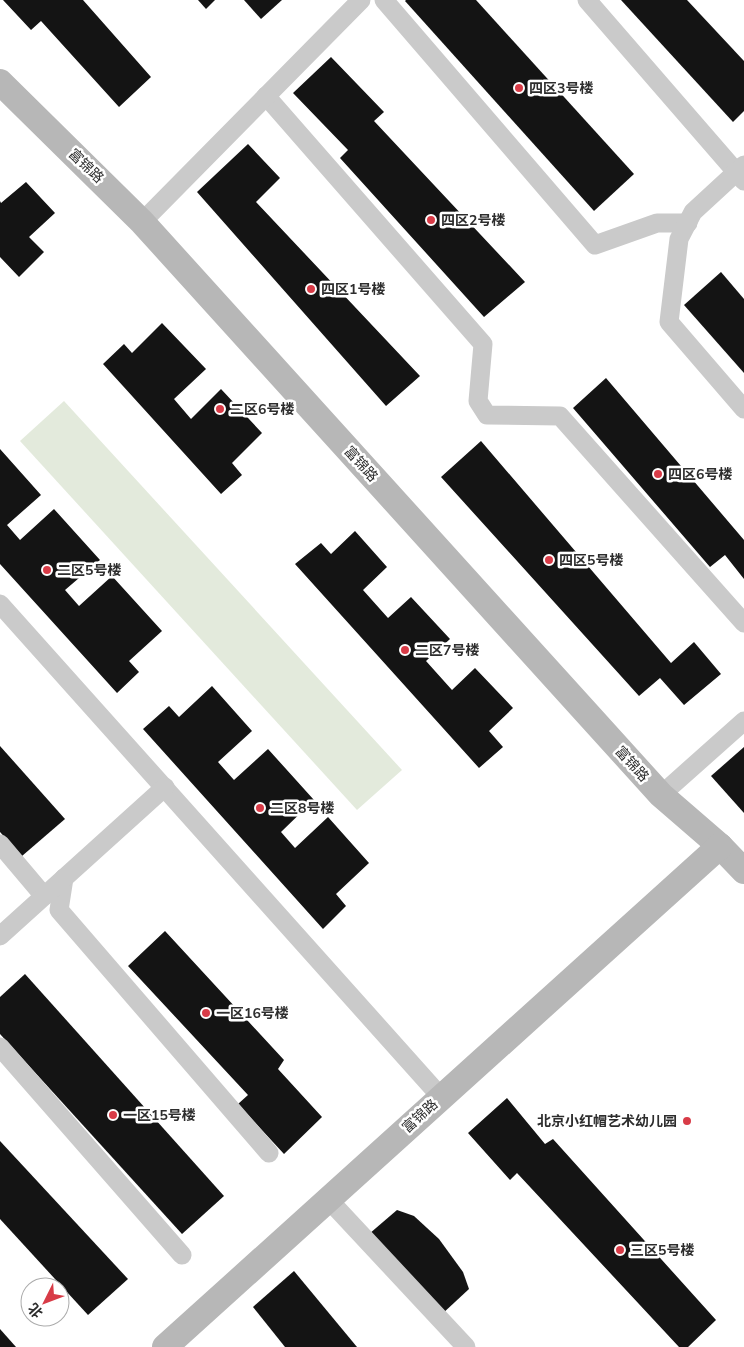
<svg xmlns="http://www.w3.org/2000/svg" width="744" height="1347" font-family="'Nunito Sans','Noto Sans SC',sans-serif">
<style>
.green{fill:#e3eadc}
.building{fill:#141414}
.lines{fill:none;stroke-linecap:round;stroke-linejoin:round}
.street{stroke:#cacaca;stroke-width:19}
.secondary{stroke:#b7b7b7;stroke-width:26}
.poi-dot{fill:#d83b47;stroke:#fff;stroke-width:2}
.labels{text-anchor:middle;dominant-baseline:central;stroke-width:5;stroke-linejoin:round;paint-order:stroke}
.poi-label{font-size:14px;font-weight:bold;fill:#2d2d2d;stroke:#fff;text-anchor:start}
.street-label{font-size:14px;fill:#2d2d2d;stroke:#fff}
</style>
<rect width="100%" height="100%" fill="#fff"/>
<!-- green -->
<polygon class="green" points="64,401 402,770 357,810 20,441"/>
<!-- building -->
<g class="building">
<polygon points="3,0 83,0 151,77 119,107 41,21 31,30"/>
<polygon points="198,0 215,0 206,9"/>
<polygon points="244,0 282,0 261,19"/>
<polygon points="406,0 476,0 634,174 594,211 405,1"/>
<polygon points="621,0 687,0 744,61 744,111 733,122"/>
<polygon points="331,57 384,112 374,121 525,282 484,317 340,158 348,150 293,93"/>
<polygon points="248,144 280,178 256,202 420,376 386,406 197,192"/>
<polygon points="26,182 55,213 29,237 44,252 19,277 0,257 0,201 1,203"/>
<polygon points="721,272 744,299 744,373 684,305"/>
<polygon points="162,323 206,369 174,399 191,419 221,389 262,433 232,463 242,475 221,494 103,364 124,344 132,353"/>
<polygon points="606,378 744,540 744,579 725,555 710,567 573,408"/>
<polygon points="481,441 671,663 694,642 721,674 684,705 660,678 639,696 441,477"/>
<polygon points="0,449 41,495 7,525 20,540 54,509 100,560 65,590 79,606 112,576 162,631 129,661 139,672 117,693 0,564"/>
<polygon points="355,531 387,567 363,590 388,618 411,597 450,639 426,661 452,690 475,668 513,708 489,731 503,747 479,768 295,564 321,543 331,554"/>
<polygon points="212,686 252,731 218,762 234,780 268,749 314,800 281,832 295,848 328,817 369,863 336,894 346,906 323,929 143,729 169,706 179,717"/>
<polygon points="0,746 65,819 22,856 0,832"/>
<polygon points="744,747 744,813 711,776"/>
<polygon points="165,931 284,1060 278,1069 322,1117 284,1154 238,1104 248,1095 128,966"/>
<polygon points="25,974 224,1196 182,1234 0,1034 0,997"/>
<polygon points="507,1098 545,1144 553,1139 716,1320 688,1347 679,1347 517,1173 510,1180 468,1133"/>
<polygon points="0,1141 128,1279 88,1315 0,1219"/>
<polygon points="397,1210 414,1216 439,1239 463,1272 469,1289 441,1315 369,1234"/>
<polygon points="294,1271 357,1347 285,1347 253,1307"/>
<polygon points="0,1329 16,1347 0,1347"/>
</g>
<g class="lines">
<!-- street -->
<g class="street">
<polyline points="384,0 595,245 657,223 688,223"/>
<polyline points="587,0 744,181"/>
<polyline points="266,96 483,344 478,401 487,415 560,416 744,623"/>
<polyline points="744,165 693,212 679,239 669,322 744,409"/>
<polyline points="142,222 361,0"/>
<polyline points="0,604 441,1097"/>
<polyline points="661,795 744,721"/>
<polyline points="0,844 44,896"/>
<polyline points="64,878 59,910 269,1153"/>
<polyline points="0,936 165,787"/>
<polyline points="0,1047 182,1255"/>
<polyline points="328,1199 466,1347"/>
</g>
<!-- secondary -->
<g class="secondary">
<polyline points="0,82 142,222 661,795 720,846 744,871"/>
<polyline points="165,1347 720,846"/>
</g>
</g>
<!-- markers -->
<g class="poi-dot">
<circle cx="519" cy="88" r="5"/>
<circle cx="431" cy="220" r="5"/>
<circle cx="311" cy="289" r="5"/>
<circle cx="220" cy="409" r="5"/>
<circle cx="658" cy="474" r="5"/>
<circle cx="549" cy="560" r="5"/>
<circle cx="47" cy="570" r="5"/>
<circle cx="405" cy="650" r="5"/>
<circle cx="260" cy="808" r="5"/>
<circle cx="206" cy="1013" r="5"/>
<circle cx="113" cy="1115" r="5"/>
<circle cx="687" cy="1121" r="5"/>
<circle cx="620" cy="1250" r="5"/>
</g>
<g class="labels">
<!-- poi labels -->
<g class="poi-label">
<text x="529" y="88">四区3号楼</text>
<text x="441" y="220">四区2号楼</text>
<text x="321" y="289">四区1号楼</text>
<text x="230" y="409">二区6号楼</text>
<text x="668" y="474">四区6号楼</text>
<text x="559" y="560">四区5号楼</text>
<text x="57" y="570">二区5号楼</text>
<text x="415" y="650">二区7号楼</text>
<text x="270" y="808">二区8号楼</text>
<text x="216" y="1013">一区16号楼</text>
<text x="123" y="1115">一区15号楼</text>
<text x="677" y="1121" text-anchor="end">北京小红帽艺术幼儿园</text>
<text x="630" y="1250">三区5号楼</text>
</g>
<!-- street labels -->
<g class="street-label">
<text transform="translate(86 166) rotate(44)">富锦路</text>
<text transform="translate(361 464) rotate(48)">富锦路</text>
<text transform="translate(632 764) rotate(48)">富锦路</text>
<text transform="translate(420 1116) rotate(-42)">富锦路</text>
</g>
</g>
<!-- north arrow -->
<g transform="translate(45 1302) rotate(228)"><circle r="24" fill="#ffffff" stroke="#ababab"/>
<path d="M0-4L9 19L0 12L-9 19Z" fill="#d83b47"/>
<text y="-8" font-size="14" font-weight="bold" text-anchor="middle" fill="#2d2d2d">北</text>
</g>
</svg>
